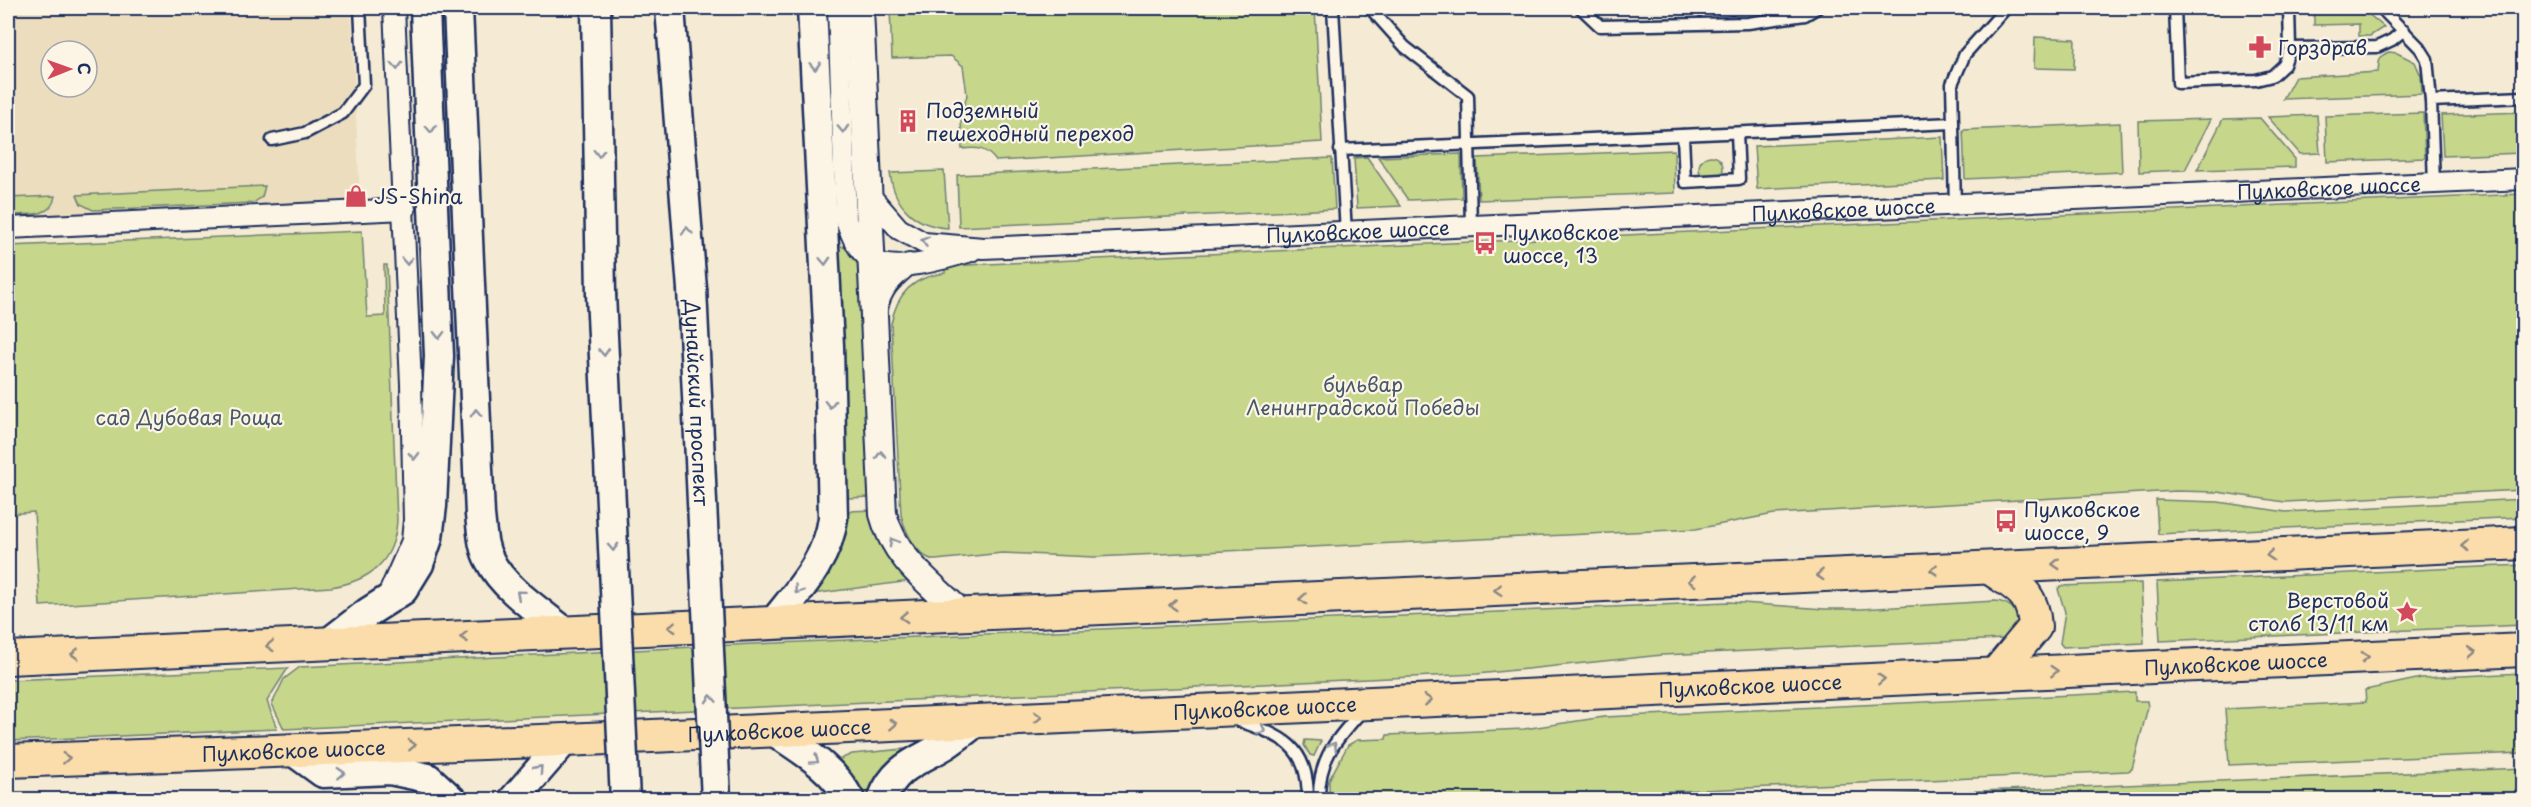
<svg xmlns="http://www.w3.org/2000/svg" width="2531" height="807" font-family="'Playpen Sans',sans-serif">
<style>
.built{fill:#ecddbe;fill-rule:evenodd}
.green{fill:#c6d68b;stroke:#708274;stroke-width:1.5}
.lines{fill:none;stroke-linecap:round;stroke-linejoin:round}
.service-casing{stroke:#1b2f5e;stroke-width:15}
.minor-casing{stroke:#1b2f5e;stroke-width:24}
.tertiary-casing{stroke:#1b2f5e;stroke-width:30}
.secondary-casing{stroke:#1b2f5e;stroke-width:33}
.primary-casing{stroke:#1b2f5e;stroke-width:36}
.service{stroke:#fcf5e5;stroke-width:10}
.minor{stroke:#fcf5e5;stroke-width:20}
.tertiary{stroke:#fcf5e5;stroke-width:26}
.secondary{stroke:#fcf5e5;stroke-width:28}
.primary{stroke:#faddab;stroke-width:32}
.secondary-bridge-casing{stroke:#1b2f5e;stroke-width:33;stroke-linecap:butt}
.secondary-bridge{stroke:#fcf5e5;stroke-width:28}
.oneway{stroke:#8c92a2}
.oneway2{stroke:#8a8684}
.labels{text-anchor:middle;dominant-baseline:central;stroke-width:4.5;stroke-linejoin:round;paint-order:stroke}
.poi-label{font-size:20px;fill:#1b2f5e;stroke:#fcf5e5;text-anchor:start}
.street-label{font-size:20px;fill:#1b2f5e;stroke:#fcf5e5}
.park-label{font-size:20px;fill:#465969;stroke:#fcf5e5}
</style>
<rect width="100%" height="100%" fill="#f5ead3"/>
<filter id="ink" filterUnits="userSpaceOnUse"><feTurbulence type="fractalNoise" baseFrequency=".0167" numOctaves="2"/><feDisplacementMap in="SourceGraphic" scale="12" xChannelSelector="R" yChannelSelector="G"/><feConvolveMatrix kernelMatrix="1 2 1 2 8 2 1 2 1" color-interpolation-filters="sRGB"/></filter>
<g filter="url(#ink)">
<!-- built -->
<path class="built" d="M8 8H351L360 201 8 218ZM51 51H87V87H51Z"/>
<!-- green -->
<g class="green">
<path d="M890 8H1315L1322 142 996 161C986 148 978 147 962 149L961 118 967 95 963 66 951 56 892 58Z"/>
<polygon points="2314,8 2361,8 2384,27 2370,36 2359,36 2359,24 2314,25"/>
<polygon points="2035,37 2075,39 2074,69 2034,68"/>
<path d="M2389 52 2397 53 2415 62 2421 76 2422 94 2283 99 2295 77 2378 72C2379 62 2378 56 2389 52Z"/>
<polygon points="2523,112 2523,153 2443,156 2441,115"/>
<polygon points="2423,113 2425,158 2327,162 2325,116"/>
<polygon points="2317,115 2320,153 2300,154 2268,117"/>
<polygon points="2260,118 2295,159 2295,167 2197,170 2223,119"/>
<polygon points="2211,119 2185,170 2139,172 2138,121"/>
<polygon points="2120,123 2122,172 1965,179 1963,130"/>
<polygon points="1942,137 1944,180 1757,189 1754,146"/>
<polygon points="1674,150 1675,193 1479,200 1477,158"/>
<polygon points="1461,154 1462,198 1408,200 1378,157"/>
<circle cx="1711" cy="168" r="12"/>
<polygon points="1367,157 1401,206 1357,208 1354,158"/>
<polygon points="1332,158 1335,209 959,227 957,175"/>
<path d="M944 171 948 228C915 226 894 206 890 173Z"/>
<polygon points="265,186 262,197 253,203 93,210 81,204 77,195"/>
<path d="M2523 194V490L2285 502 2217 492 2176 491 1774 514 1696 529 1094 557 1002 553 936 560C917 559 905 530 901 515L891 324C897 293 913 277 945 273V266Z"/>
<path d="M55 196C52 219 25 214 8 215V198Z"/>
<path d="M362 231 367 317 385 316 384 265H387L397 521C394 562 370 581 331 587L40 606 34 512 8 514V246Z"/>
<polygon points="834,241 861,259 874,497 847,498"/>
<polygon points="2523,499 2523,517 2158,534 2156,500 2218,502 2286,512"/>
<path d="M875 510 911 581 812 594C830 567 846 544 847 511Z"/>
<polygon points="2523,565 2523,625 2160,641 2157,582"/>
<polygon points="2141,583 2144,643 2063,647 2060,643 2065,612 2058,589 2061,586"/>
<path d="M1995 601C2020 603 2027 627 2004 639L1662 655 1477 674 284 729 272 704 284 679 300 667 753 644 1729 602 1824 609H1861Z"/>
<polygon points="288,668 267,701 277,729 8,741 8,680"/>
<polygon points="2523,673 2523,753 2229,765 2225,709 2366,702 2365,690 2421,678"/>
<polygon points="2135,692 2135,701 2147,701 2148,707 2132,769 2128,771 1501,799 1329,799 1329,780 1348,745 1357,740 1386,739 1387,735 1524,729 1604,717"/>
<polygon points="1305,740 1321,741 1314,756 1310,755 1304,745"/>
<polygon points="904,749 889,763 871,799 863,799 850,773 838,760 852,754"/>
<polygon points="2524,768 2523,800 1792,799"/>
</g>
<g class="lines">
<!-- service casing -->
<g class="service-casing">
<g id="service">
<polyline points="1333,8 1346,233"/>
<polyline points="1370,8 1405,47 1468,96 1471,227"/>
<polyline points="1581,8 1600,26 1748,23 1805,15 1817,8"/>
<polyline points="2175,8 2178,83 2256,80 2272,76 2284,65 2290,48 2289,8"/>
<polyline points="2381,8 2420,48 2427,59 2431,101"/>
<polyline points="2290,48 2377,47 2392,40 2404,30"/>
<polyline points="1683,135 1685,182 1739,179 1737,133"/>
<polyline points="272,140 305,133 343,113 364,85 360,8"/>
<polyline points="1340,150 1953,123"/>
<polyline points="2434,184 2431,101 2524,97"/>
<polyline points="1955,206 1952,84 1965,54 2006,8"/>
<path d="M1236 720C1283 736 1308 745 1308 800"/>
<path d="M1319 800C1318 758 1337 738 1364 709"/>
</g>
</g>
<!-- minor casing -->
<g class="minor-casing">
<g id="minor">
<path d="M838 8 846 220C851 234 856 249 870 259 893 275 947 258 971 251"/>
<path id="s1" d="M867 192 899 229 924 243 983 248 2524 179"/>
<polyline points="8,228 405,209"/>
<path d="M877 309C881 287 893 278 909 264"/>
<polyline points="390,591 412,541 414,520 411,384 394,8"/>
</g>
</g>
<!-- tertiary casing -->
<g class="tertiary-casing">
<path id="tertiary" d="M860 8 883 514C894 558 930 583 962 614"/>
</g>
<!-- secondary casing -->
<g class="secondary-casing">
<g id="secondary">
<path d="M458 8 480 515C482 531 482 547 490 561 503 588 542 613 565 632"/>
<polyline points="596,8 601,294"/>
<polyline points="670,8 692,289"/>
<path d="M773 623C798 591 828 560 833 518L829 346 812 8"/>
<polyline points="328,643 367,613 403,590 419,564 428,538 432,506 439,356 425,8"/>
<path d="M772 730C801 750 833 767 850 800"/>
<polyline points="290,749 323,773 390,770 428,778 452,800"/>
<polyline points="513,800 565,740"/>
<path d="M882 800C894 766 919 761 945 745 957 737 968 728 979 720"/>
</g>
</g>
<!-- primary casing -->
<g class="primary-casing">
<g id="primary">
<path d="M1990 568C2017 587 2033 591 2035 627L1996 674"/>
<polyline points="8,658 2524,543"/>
<path id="s2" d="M8 761 565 740 2524 650"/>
</g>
</g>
<!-- service -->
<use href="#service" class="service"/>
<!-- minor -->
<use href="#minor" class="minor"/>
<!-- tertiary -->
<use href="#tertiary" class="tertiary"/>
<!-- secondary -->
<use href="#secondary" class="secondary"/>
<!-- primary -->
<use href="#primary" class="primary"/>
<!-- secondary-bridge casing -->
<g class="secondary-bridge-casing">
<g id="secondary-bridge">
<path id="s3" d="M692 289 716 800"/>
<polyline points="601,294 625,800"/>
</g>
</g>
<!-- secondary-bridge -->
<use href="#secondary-bridge" class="secondary-bridge"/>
</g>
<!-- one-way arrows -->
<defs><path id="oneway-chevron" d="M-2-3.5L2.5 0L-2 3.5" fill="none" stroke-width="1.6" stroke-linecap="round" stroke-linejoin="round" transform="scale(1.5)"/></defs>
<g class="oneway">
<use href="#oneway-chevron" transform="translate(397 66) rotate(87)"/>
<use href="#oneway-chevron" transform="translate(815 66) rotate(87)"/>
<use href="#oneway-chevron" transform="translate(431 129) rotate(87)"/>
<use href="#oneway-chevron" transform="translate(843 129) rotate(88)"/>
<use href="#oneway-chevron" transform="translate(599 153) rotate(89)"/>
<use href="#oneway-chevron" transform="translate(687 231) rotate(-95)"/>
<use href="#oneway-chevron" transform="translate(925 241) rotate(-165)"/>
<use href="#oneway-chevron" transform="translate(407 261) rotate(88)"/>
<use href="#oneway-chevron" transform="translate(825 261) rotate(87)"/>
<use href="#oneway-chevron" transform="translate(439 335) rotate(89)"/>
<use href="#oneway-chevron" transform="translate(604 352) rotate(87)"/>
<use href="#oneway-chevron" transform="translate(830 404) rotate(89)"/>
<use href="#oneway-chevron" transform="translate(476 413) rotate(-92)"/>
<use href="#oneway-chevron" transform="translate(881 455) rotate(-92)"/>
<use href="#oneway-chevron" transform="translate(414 456) rotate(89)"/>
<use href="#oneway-chevron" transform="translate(893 542) rotate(-120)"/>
<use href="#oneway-chevron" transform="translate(613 547) rotate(87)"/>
<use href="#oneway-chevron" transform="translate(798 590) rotate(126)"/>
<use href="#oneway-chevron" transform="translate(520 594) rotate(-140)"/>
<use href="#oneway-chevron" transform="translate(711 699) rotate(-93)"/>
<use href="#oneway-chevron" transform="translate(1262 730) rotate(26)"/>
<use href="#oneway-chevron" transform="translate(1333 746) rotate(-60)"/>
<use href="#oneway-chevron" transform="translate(815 760) rotate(35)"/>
<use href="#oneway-chevron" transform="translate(539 769) rotate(-48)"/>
<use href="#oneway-chevron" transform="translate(341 773) rotate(-3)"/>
</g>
<g class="oneway2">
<use href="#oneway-chevron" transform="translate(2465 546) rotate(177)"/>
<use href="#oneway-chevron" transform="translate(2270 555) rotate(177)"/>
<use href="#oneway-chevron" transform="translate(2056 564) rotate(177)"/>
<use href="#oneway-chevron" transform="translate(1934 570) rotate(177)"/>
<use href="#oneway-chevron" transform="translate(1820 575) rotate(177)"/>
<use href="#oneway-chevron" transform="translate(1692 581) rotate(177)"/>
<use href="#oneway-chevron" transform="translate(1498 590) rotate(177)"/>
<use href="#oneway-chevron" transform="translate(1303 599) rotate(177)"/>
<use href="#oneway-chevron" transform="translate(1173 605) rotate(177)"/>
<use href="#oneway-chevron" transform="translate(904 617) rotate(177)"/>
<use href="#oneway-chevron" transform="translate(672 627) rotate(177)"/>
<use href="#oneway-chevron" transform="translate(464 637) rotate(177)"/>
<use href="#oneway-chevron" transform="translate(270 646) rotate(177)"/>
<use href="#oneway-chevron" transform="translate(2472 652) rotate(-3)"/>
<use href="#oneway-chevron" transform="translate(75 654) rotate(177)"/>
<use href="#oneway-chevron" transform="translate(2365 657) rotate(-3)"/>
<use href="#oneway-chevron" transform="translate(2054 671) rotate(-3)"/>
<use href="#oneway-chevron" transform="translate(1881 679) rotate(-3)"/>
<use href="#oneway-chevron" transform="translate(1428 700) rotate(-3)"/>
<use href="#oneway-chevron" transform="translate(1038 717) rotate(-2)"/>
<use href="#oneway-chevron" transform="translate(893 724) rotate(-3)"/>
<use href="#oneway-chevron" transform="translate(412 745) rotate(-2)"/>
<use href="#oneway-chevron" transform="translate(66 758) rotate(-3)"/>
</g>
</g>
<!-- icons -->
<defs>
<g id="pharmacy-bare" transform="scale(1.8)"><path d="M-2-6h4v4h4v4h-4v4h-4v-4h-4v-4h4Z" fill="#d1495b" stroke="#fcf5e5" stroke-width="2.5" paint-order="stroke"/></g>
<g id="building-bare" transform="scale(1.8)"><path d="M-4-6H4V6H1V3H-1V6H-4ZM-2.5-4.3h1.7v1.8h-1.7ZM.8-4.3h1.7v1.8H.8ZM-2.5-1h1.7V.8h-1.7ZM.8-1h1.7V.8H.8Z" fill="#d1495b" stroke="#fcf5e5" stroke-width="2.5" paint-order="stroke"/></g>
<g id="shop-bare" transform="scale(1.8)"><path d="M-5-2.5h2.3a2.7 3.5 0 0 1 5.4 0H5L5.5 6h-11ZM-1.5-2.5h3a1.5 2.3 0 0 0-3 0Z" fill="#d1495b" stroke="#fcf5e5" stroke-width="2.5" paint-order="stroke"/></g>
<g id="bus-bare" transform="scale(1.8)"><path d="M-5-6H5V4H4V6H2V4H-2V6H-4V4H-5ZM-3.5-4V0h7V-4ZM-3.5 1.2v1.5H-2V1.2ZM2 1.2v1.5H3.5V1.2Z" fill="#d1495b" stroke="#fcf5e5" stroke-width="2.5" paint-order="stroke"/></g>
<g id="sight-bare" transform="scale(1.8)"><path d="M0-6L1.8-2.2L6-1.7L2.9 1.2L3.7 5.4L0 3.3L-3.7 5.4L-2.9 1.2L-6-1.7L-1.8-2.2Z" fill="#d1495b" stroke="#fcf5e5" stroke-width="2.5" paint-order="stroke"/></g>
</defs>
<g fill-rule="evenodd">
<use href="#pharmacy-bare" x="2260" y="47"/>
<use href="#building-bare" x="908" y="121"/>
<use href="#shop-bare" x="356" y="196"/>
<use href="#bus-bare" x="1485" y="243"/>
<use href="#bus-bare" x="2006" y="521"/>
<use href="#sight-bare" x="2407" y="612"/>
</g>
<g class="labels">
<!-- poi labels -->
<g class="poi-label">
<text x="2278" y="47">Горздрав</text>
<text x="926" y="110">Подземный<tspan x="926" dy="23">пешеходный переход</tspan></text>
<text x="374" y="196">JS-Shina</text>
<text x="1503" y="232">Пулковское<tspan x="1503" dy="23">шоссе, 13</tspan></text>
<text x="2024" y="509">Пулковское<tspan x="2024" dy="23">шоссе, 9</tspan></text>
<text x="2389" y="600" text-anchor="end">Верстовой<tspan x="2389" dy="23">столб 13/11 км</tspan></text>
</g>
<!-- street labels -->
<g class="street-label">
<text stroke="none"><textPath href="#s1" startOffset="1484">Пулковское шоссе</textPath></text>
<text stroke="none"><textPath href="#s1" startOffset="998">Пулковское шоссе</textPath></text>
<text stroke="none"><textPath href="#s1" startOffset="512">Пулковское шоссе</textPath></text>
<text stroke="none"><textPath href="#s3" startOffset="114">Дунайский проспект</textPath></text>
<text stroke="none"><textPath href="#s2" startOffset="2230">Пулковское шоссе</textPath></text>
<text stroke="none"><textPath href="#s2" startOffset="1744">Пулковское шоссе</textPath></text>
<text stroke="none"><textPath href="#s2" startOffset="1258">Пулковское шоссе</textPath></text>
<text stroke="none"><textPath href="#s2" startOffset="772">Пулковское шоссе</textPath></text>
<text stroke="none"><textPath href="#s2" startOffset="286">Пулковское шоссе</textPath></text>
</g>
<!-- park labels -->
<g class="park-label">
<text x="1363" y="384">бульвар<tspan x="1363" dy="23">Ленинградской Победы</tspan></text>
<text x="189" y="417">сад Дубовая Роща</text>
</g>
</g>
<!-- margin -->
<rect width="2531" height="807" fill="none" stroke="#fcf5e5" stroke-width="30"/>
<rect x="15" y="15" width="2501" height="777" fill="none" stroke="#1b2f5e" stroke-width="2" filter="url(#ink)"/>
<!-- north arrow -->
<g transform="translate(69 69) rotate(89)"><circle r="28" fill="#fcf5e5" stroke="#a2a6af" stroke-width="1.5"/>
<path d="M0-4.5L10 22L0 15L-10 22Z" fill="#d1495b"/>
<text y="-9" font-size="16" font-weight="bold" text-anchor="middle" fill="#1b2f5e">С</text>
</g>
</svg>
